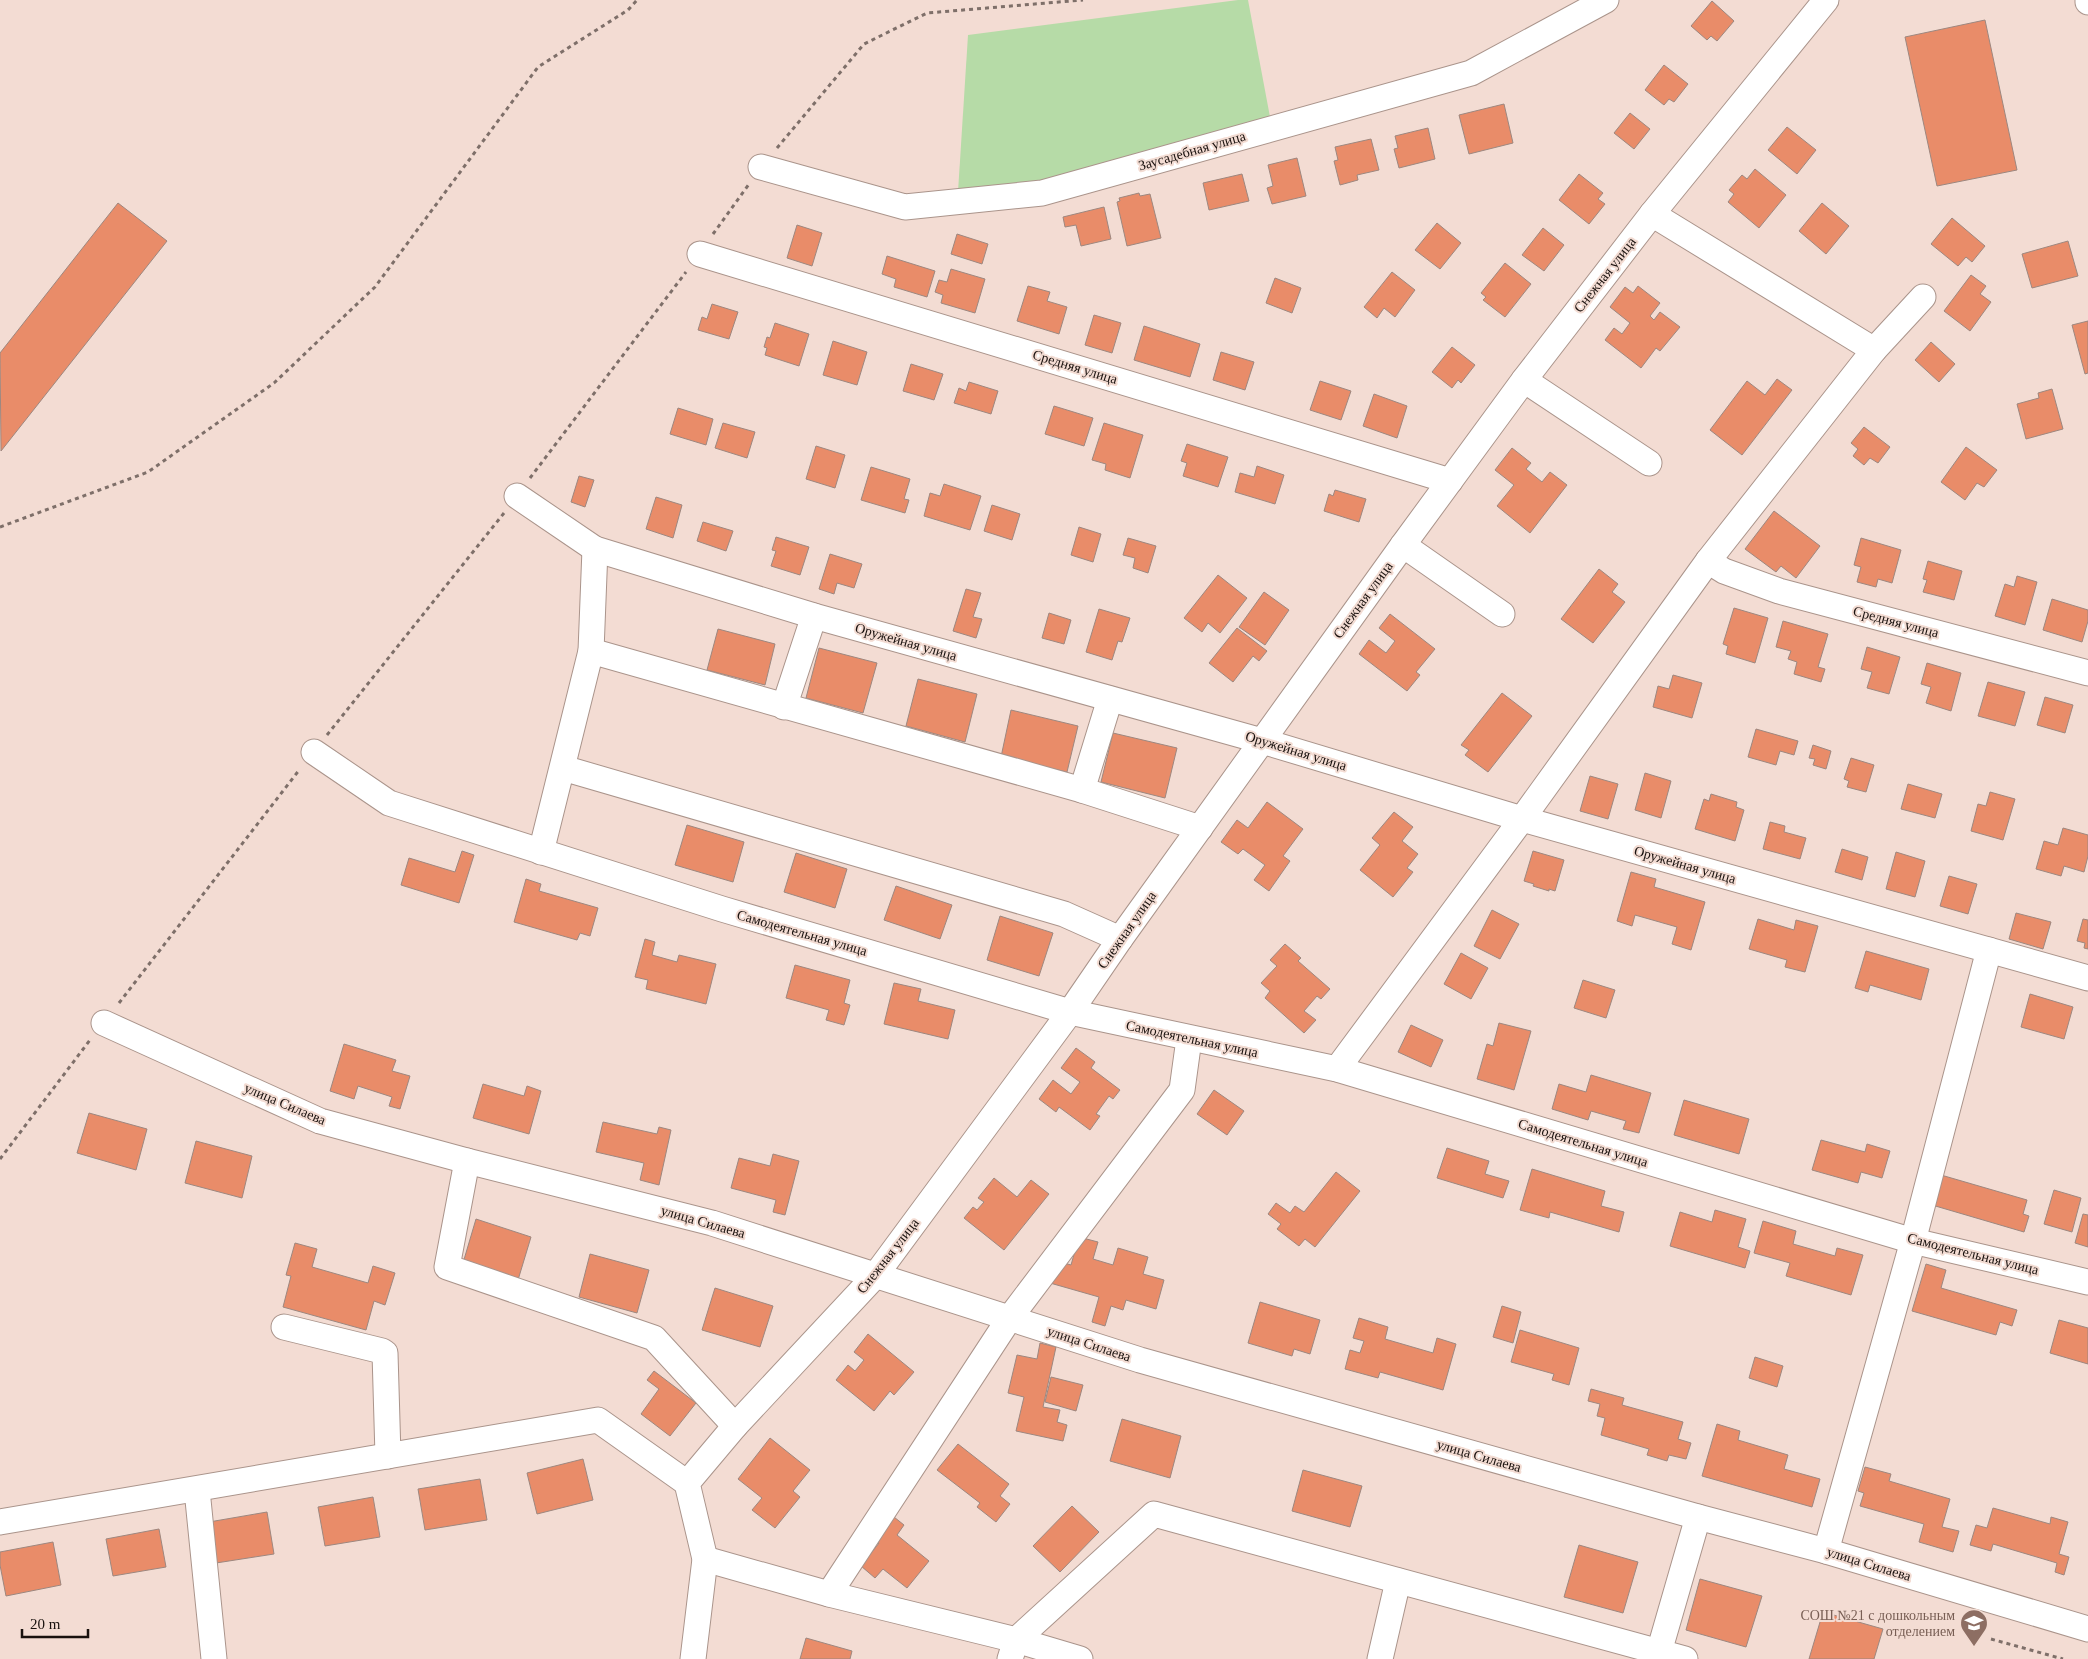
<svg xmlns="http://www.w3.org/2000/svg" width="2088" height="1659" font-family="Georgia,serif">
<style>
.green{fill:#b6dba7}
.building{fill:#e98c69;stroke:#9d877f}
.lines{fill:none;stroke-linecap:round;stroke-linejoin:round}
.minor-casing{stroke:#aa948b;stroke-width:27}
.path{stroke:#7e6f69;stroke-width:3;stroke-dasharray:4 4;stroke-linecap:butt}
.minor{stroke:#fff;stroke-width:25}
.labels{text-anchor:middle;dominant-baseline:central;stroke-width:4;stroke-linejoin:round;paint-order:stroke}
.street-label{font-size:14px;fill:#19110e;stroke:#f3dcd3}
.education-label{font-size:14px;fill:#785e54;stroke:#f3dcd3;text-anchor:end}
</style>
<rect width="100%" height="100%" fill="#f3dcd3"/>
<!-- green -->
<polygon class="green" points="1238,0 1248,0 1270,117 1041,181 958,192 968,35"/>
<!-- building -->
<g class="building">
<polygon points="1712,1 1734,21 1717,41 1711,36 1707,40 1691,26"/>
<polygon points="1985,20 2017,170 1937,186 1905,37"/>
<polygon points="1664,65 1688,84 1674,102 1669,99 1664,105 1645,90"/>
<polygon points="1504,104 1513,143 1469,154 1459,115"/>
<polygon points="1630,113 1650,129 1634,149 1614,133"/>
<polygon points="1787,127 1816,150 1797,174 1768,150"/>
<polygon points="1428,128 1435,159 1399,168 1394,149 1398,148 1395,136"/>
<polygon points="1371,139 1379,170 1357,175 1358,180 1340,185 1334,161 1338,160 1335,147"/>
<polygon points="1297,158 1306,196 1272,204 1267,188 1273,186 1268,165"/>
<polygon points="1755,169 1786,195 1759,228 1728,202 1734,194 1729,190 1742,175 1747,179"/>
<polygon points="1242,174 1249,201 1209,210 1203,183"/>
<polygon points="1579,174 1603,193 1598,199 1605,204 1589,224 1559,200"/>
<polygon points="1139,193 1140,196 1150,194 1161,238 1127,246 1117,202 1120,201 1119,198"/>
<polygon points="118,203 167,241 1,451 0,353"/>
<polygon points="1822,203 1849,226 1826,254 1799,231"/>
<polygon points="1104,207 1111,239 1081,246 1076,225 1065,227 1063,217"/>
<polygon points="1952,218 1985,246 1972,262 1966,257 1958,266 1931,244"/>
<polygon points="1437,223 1461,243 1440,269 1415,250"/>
<polygon points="797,225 822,233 812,266 787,258"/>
<polygon points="1543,228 1564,245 1544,271 1522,255"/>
<polygon points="957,234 988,244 982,264 951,254"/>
<polygon points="2068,241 2078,276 2032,288 2022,254"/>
<polygon points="887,256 935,271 927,297 894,287 896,279 882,274"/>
<polygon points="1505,263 1531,284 1505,317 1483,300 1486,297 1481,293"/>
<polygon points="951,269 985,279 975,313 941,303 943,295 935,292 939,280 947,282"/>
<polygon points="1392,272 1415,290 1395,317 1384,308 1377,318 1364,307"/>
<polygon points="1971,275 1986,286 1980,294 1991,302 1970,331 1944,311"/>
<polygon points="1275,278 1301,288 1292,313 1266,303"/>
<polygon points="1028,286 1050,292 1047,301 1067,307 1059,334 1017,321"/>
<polygon points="1638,286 1660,303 1650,316 1654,320 1660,312 1680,327 1660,351 1656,348 1641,368 1605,340 1614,328 1622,334 1630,323 1610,307 1625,287 1633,293"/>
<polygon points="712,304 738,312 729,339 698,330 702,317 707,319"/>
<polygon points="1094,315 1121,323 1112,353 1085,345"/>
<polygon points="2088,321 2088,373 2085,374 2072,325"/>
<polygon points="775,323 809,334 799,366 765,355 767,348 764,347 767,337 770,338"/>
<polygon points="1144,326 1200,344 1190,377 1134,360"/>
<polygon points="833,341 867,352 857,385 823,375"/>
<polygon points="1931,342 1955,364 1939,382 1915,360"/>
<polygon points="1452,347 1475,365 1461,383 1458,380 1452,388 1432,372"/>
<polygon points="1221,352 1254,362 1245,390 1213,380"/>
<polygon points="911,364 943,374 934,400 903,391"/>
<polygon points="1777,379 1792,390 1742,455 1710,430 1747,381 1765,395"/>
<polygon points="1320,381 1351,391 1341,420 1310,410"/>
<polygon points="969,382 998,391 991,414 954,403 959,388 966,391"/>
<polygon points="2052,389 2063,429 2026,439 2017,404 2039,398 2038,393"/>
<polygon points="1374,394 1407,406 1397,438 1363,426"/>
<polygon points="1054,406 1093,418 1084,446 1045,434"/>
<polygon points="678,408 713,419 706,445 670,434"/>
<polygon points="723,423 755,432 747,458 715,448"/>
<polygon points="1104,423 1143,435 1130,478 1105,470 1106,464 1092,460"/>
<polygon points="1864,427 1890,447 1878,463 1870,458 1864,465 1853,456 1858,449 1851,443"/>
<polygon points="1187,444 1228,457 1218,487 1183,476 1187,463 1181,461"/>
<polygon points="816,446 845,455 835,488 806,479"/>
<polygon points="1966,447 1997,470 1984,487 1977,483 1965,500 1941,482"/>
<polygon points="1512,448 1531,463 1526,469 1542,482 1550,472 1567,485 1530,533 1497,506 1514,485 1495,470"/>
<polygon points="1257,466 1284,475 1275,504 1235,492 1240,473 1254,477"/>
<polygon points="871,467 910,479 904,499 909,500 905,513 861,500"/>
<polygon points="579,476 594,480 585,507 571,502"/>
<polygon points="944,484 981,496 970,530 924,516 930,493 940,496"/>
<polygon points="1335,490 1366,499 1359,522 1324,511 1329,494 1333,496"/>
<polygon points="656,497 682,505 673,538 646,529"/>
<polygon points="992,505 1020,514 1012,540 984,531"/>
<polygon points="1774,511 1820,546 1796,578 1781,566 1776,572 1745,549"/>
<polygon points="703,522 733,531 726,551 697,541"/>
<polygon points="1079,527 1101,534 1093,562 1071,555"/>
<polygon points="776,537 809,547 800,575 771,566 776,551 772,550"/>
<polygon points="1128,538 1156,546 1148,573 1133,568 1135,558 1123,555"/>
<polygon points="1861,538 1901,550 1892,583 1878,579 1876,587 1857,582 1861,567 1854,565"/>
<polygon points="830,554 862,564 854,588 837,583 834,594 819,589"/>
<polygon points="1928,561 1962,571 1954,600 1923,592 1927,580 1923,579"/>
<polygon points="1599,569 1618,584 1612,592 1625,602 1593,643 1561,619"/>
<polygon points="1218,575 1247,598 1220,633 1208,623 1202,632 1184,618"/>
<polygon points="2017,576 2037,582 2025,625 1995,616 2005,584 2014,587"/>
<polygon points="966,589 981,593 973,617 982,619 976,638 953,631"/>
<polygon points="1264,592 1289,610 1265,645 1239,627"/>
<polygon points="2052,599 2088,610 2088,621 2082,642 2043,630"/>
<polygon points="1734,608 1768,618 1755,663 1726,654 1728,646 1723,644"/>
<polygon points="1099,609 1130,618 1122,642 1118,641 1112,660 1086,652"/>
<polygon points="1049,613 1071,620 1064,644 1042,638"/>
<polygon points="1390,614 1435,649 1416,672 1420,675 1407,691 1359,654 1369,640 1386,653 1395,641 1379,628"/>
<polygon points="1783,621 1828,634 1818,667 1825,669 1821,682 1794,674 1797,662 1788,659 1791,651 1776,647"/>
<polygon points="1237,628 1267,651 1259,661 1253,656 1233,682 1209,663"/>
<polygon points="718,629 775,644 765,685 707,670"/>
<polygon points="1867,647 1900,657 1889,694 1867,688 1872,672 1861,669"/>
<polygon points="819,648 877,663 863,713 806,698"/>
<polygon points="1927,663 1961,673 1951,711 1926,703 1931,687 1921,684"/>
<polygon points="1673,675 1702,683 1692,718 1653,707 1658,686 1669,689"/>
<polygon points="918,679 977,694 965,742 906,726"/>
<polygon points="1988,682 2025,692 2015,726 1978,716"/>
<polygon points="1502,693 1532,716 1488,772 1465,755 1469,750 1461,745"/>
<polygon points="2045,697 2073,705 2065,733 2037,725"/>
<polygon points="1011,710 1078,726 1067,772 1001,757"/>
<polygon points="1756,729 1798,741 1794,755 1780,751 1776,765 1748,757"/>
<polygon points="1113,733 1177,748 1165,798 1101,782"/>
<polygon points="1813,745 1831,751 1826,769 1813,765 1815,759 1809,758"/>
<polygon points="1851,758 1874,765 1866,792 1847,787 1849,781 1844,779"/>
<polygon points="1645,773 1671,781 1661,818 1635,810"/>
<polygon points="1590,776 1618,784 1608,819 1580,811"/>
<polygon points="1908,784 1942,794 1935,818 1901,809"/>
<polygon points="1990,792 2015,799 2003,840 1971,831 1978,804 1986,806"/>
<polygon points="1711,794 1737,802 1736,807 1744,810 1735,841 1695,829 1704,799 1709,801"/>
<polygon points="1267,802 1303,829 1283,856 1290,861 1269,891 1254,880 1265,865 1243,849 1238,854 1221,842 1237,820 1248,828"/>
<polygon points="1394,812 1413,827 1402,841 1418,854 1407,868 1413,872 1393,897 1360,870 1380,845 1372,838"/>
<polygon points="1770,822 1785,826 1784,832 1806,838 1800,859 1763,849"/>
<polygon points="687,825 744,842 733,882 675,865"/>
<polygon points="2063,828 2088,835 2088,856 2084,872 2064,866 2061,876 2036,869 2044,841 2058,845"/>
<polygon points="1842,849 1868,857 1862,880 1835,872"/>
<polygon points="462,851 474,855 459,903 401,885 409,858 455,872"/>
<polygon points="1533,851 1564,860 1555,891 1549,889 1549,891 1533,886 1534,884 1524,881"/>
<polygon points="1896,852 1925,861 1915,897 1886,889"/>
<polygon points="796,853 847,869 835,908 784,892"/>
<polygon points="1631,872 1656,879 1654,887 1705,902 1691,950 1672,944 1677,927 1635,915 1632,926 1617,921"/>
<polygon points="1949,876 1977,884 1968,914 1940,906"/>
<polygon points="526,879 541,884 539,891 598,908 590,936 580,933 577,940 514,922"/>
<polygon points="896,886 952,905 940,939 884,920"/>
<polygon points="1492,910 1519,924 1500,959 1474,946"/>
<polygon points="2016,913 2051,922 2043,949 2009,939"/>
<polygon points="1000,916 1053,933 1039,976 987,960"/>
<polygon points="1758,919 1794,930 1796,920 1818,926 1805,972 1785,967 1787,960 1749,949"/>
<polygon points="2083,919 2088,920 2088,949 2084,948 2085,943 2077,941"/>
<polygon points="645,939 655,942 652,955 677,962 679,955 716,964 706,1004 646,989 648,980 635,977"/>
<polygon points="1285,944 1301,958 1298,961 1330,989 1321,999 1317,996 1304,1011 1316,1020 1304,1033 1265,998 1270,991 1261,983 1277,966 1270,960"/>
<polygon points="1866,951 1929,969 1921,1000 1870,985 1868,992 1855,988"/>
<polygon points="1461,953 1488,968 1471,999 1444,984"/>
<polygon points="795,965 850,980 844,1003 850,1005 844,1025 826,1020 829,1010 786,998"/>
<polygon points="1583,980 1615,990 1606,1018 1574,1008"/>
<polygon points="894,983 921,989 918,1001 955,1010 948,1039 884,1024"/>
<polygon points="2030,994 2073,1007 2064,1039 2021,1027"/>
<polygon points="1499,1023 1531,1031 1514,1090 1477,1079 1487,1044 1493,1046"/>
<polygon points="1411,1025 1443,1040 1431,1067 1398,1052"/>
<polygon points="344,1044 396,1060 392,1071 410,1076 400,1109 389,1106 392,1097 358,1086 354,1099 330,1091"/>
<polygon points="1076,1048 1095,1062 1091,1068 1120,1090 1113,1099 1109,1096 1096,1114 1100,1116 1090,1130 1059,1107 1056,1112 1039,1099 1053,1080 1071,1094 1080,1082 1061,1068"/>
<polygon points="1591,1075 1651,1093 1639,1133 1623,1129 1626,1121 1591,1111 1588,1120 1552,1109 1559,1084 1586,1092"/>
<polygon points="483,1084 524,1096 527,1086 541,1091 529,1134 473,1118"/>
<polygon points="1214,1090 1244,1111 1227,1135 1197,1114"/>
<polygon points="1684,1100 1749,1119 1739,1154 1674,1135"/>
<polygon points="89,1113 147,1129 136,1170 77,1153"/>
<polygon points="603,1122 657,1134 659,1127 671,1130 659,1185 640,1180 644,1163 596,1152"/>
<polygon points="1821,1140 1865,1152 1867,1144 1890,1151 1882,1178 1861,1172 1858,1183 1812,1170"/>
<polygon points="196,1141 252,1156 242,1198 185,1183"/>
<polygon points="1447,1148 1489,1161 1485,1174 1509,1181 1503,1198 1437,1178"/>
<polygon points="773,1154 799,1161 785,1215 773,1212 776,1200 731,1188 739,1158 770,1166"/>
<polygon points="1532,1169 1605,1191 1601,1206 1624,1212 1619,1232 1550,1212 1549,1218 1520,1210"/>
<polygon points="1336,1172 1360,1191 1315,1247 1305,1239 1299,1246 1277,1229 1281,1224 1268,1214 1276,1203 1290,1213 1295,1206 1304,1212"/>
<polygon points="1941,1175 2027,1200 2023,1214 2029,1216 2024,1232 1932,1205"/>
<polygon points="994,1178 1017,1197 1031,1180 1049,1194 1004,1250 964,1218 973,1207 977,1210 984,1202 978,1198"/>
<polygon points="2054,1190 2081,1198 2072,1232 2044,1224"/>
<polygon points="1715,1210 1746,1219 1738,1247 1750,1251 1745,1268 1670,1246 1680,1212 1712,1222"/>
<polygon points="2083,1214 2088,1215 2088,1247 2075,1243"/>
<polygon points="476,1219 531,1237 518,1280 463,1263"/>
<polygon points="1763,1221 1796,1231 1793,1244 1835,1256 1837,1248 1863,1255 1851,1295 1786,1276 1790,1263 1754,1253"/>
<polygon points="1079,1237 1098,1242 1093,1259 1113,1265 1118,1248 1148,1257 1143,1274 1164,1280 1156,1309 1126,1300 1123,1310 1111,1306 1105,1326 1092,1322 1099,1297 1050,1283 1057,1261 1071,1265"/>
<polygon points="295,1243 317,1249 312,1267 368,1283 373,1266 395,1273 385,1305 374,1301 366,1330 283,1307 291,1276 286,1275"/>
<polygon points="590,1254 649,1270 637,1313 579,1297"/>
<polygon points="1926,1264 1946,1270 1941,1288 2017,1310 2012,1326 2000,1322 1996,1335 1912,1311"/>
<polygon points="715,1288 773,1306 760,1347 702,1330"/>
<polygon points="1260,1302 1320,1320 1310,1354 1294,1349 1292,1356 1248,1343"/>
<polygon points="1502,1306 1521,1312 1513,1343 1493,1337"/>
<polygon points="1359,1318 1388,1327 1385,1339 1433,1353 1437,1338 1456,1344 1443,1390 1380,1372 1378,1378 1345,1369 1350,1350 1360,1353 1364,1341 1353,1338"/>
<polygon points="2059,1320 2088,1328 2088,1364 2050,1353"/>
<polygon points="1520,1330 1579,1348 1569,1385 1552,1380 1554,1374 1511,1362"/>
<polygon points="868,1334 914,1372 894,1395 890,1391 874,1411 836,1380 848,1365 855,1371 864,1360 854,1352"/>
<polygon points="1040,1343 1056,1347 1043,1407 1060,1410 1057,1422 1067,1425 1063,1441 1016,1431 1024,1397 1008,1393 1017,1355 1037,1359"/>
<polygon points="1755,1357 1783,1366 1777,1387 1749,1378"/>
<polygon points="654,1371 696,1403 670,1436 641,1414 659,1389 647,1380"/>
<polygon points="1051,1377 1083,1385 1076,1411 1045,1402"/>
<polygon points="1591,1389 1624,1398 1622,1405 1683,1422 1678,1439 1691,1443 1686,1459 1669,1455 1667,1461 1647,1455 1649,1449 1601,1435 1605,1418 1597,1416 1600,1404 1588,1401"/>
<polygon points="1122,1419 1181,1436 1170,1478 1110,1461"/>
<polygon points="1717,1424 1740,1431 1738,1440 1788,1455 1784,1469 1820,1479 1812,1507 1702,1476"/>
<polygon points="770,1438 810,1470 793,1491 800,1497 775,1528 752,1510 762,1498 738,1479"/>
<polygon points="958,1444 1009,1484 1000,1496 1010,1504 996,1522 977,1507 980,1503 937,1470"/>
<polygon points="583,1459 593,1500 537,1514 527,1473"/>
<polygon points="1865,1467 1891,1474 1889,1481 1950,1499 1942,1527 1959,1531 1953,1552 1919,1542 1924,1524 1860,1506 1864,1493 1858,1491"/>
<polygon points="1303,1470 1362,1486 1350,1527 1292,1511"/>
<polygon points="480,1479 487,1520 425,1530 418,1489"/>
<polygon points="373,1497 380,1537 325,1546 318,1507"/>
<polygon points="1072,1506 1099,1532 1060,1572 1033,1546"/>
<polygon points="1993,1508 2050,1524 2051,1517 2068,1522 2059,1554 2069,1557 2064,1575 2055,1572 2057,1563 1993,1544 1991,1551 1970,1545 1976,1525 1987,1528"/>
<polygon points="267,1512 274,1554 216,1563 209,1522"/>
<polygon points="889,1513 904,1525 897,1535 929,1561 907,1588 883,1569 875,1578 861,1566 879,1543 871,1536"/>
<polygon points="159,1529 166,1567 113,1576 106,1539"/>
<polygon points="53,1542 61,1585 6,1596 0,1565 0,1552"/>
<polygon points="1579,1545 1638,1562 1623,1613 1564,1597"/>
<polygon points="1700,1579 1762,1596 1746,1647 1686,1630"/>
<polygon points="1823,1612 1883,1629 1874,1659 1809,1659"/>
<polygon points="806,1638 852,1651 850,1659 800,1659"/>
</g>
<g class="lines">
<!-- minor casing -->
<g class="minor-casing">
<g id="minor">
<polyline points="2088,0 2088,2"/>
<polyline points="761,167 905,207 1042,193 1471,73 1606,0"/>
<polyline points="700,254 1450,481"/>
<polyline points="1874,350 1923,297"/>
<polyline points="1524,380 1649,463"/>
<polyline points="517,496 595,549 814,616 1262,741 1522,819 2088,978"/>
<polyline points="1403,545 1502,614"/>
<polyline points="1708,561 1724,571 1779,591 2088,673"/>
<polyline points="591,651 1082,790 1200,828"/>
<polyline points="784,707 814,616"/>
<polyline points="314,752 389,803 722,909 1070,1012 1337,1069 1913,1241 2088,1282"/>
<polyline points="563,768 1064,914 1120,939"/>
<polyline points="1082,790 1110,699"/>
<polyline points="541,852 591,651 595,549"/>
<polyline points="104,1023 320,1121 467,1161 712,1223 1140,1360 1698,1517 1826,1551 2088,1629"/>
<polyline points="1337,1069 1522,819 1708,561 1874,350 1652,214"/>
<polyline points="467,1161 447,1267 654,1338 735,1426"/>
<polyline points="284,1327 382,1351 385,1353 388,1456"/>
<polyline points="197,1490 214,1659"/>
<polyline points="0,1522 598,1420 687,1483"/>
<polyline points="1826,1551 1913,1241 1989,950"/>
<polyline points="705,1559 829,1594 1016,1640 1154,1514 1685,1659"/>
<polyline points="829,1594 1009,1319 1182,1090 1189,1039"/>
<polyline points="1659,1652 1698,1517"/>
<polyline points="693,1659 705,1559 687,1483 735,1426 875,1276 1070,1012 1120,939 1403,545 1524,380 1652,214 1826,0"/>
<polyline points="1010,1659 1016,1640 1080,1659"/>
<polyline points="1380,1659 1398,1581"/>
</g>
</g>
<!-- path -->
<g class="path">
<polyline points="777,148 864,44 927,13 1083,0"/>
<polyline points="713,234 749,184"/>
<polyline points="530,478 686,272"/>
<polyline points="0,527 148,472 274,383 375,287 538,67 628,10 637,0"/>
<polyline points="327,735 504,513"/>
<polyline points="119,1003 300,769"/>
<polyline points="0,1159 90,1040"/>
<polyline points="1991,1639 2063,1659"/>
</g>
<!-- minor -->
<use href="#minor" class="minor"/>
</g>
<!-- icons -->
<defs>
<g id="school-pin" transform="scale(1.4375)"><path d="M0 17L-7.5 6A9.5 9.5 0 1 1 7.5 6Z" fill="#8d6e63" stroke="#f3dcd3"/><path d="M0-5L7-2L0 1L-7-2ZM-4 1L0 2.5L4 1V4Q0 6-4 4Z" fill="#fff"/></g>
</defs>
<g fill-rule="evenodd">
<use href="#school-pin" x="1974" y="1623"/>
</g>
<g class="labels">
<!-- street labels -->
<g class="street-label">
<text transform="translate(1192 151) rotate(-16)">Заусадебная улица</text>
<text transform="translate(1605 275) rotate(-52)">Снежная улица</text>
<text transform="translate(1075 367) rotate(17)">Средняя улица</text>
<text transform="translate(1363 600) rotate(-54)">Снежная улица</text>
<text transform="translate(1896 622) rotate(15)">Средняя улица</text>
<text transform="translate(906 642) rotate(16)">Оружейная улица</text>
<text transform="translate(1296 751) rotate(17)">Оружейная улица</text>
<text transform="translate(1685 865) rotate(16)">Оружейная улица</text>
<text transform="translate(1127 930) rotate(-55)">Снежная улица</text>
<text transform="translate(802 933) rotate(16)">Самодеятельная улица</text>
<text transform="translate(1192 1039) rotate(12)">Самодеятельная улица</text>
<text transform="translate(285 1104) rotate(23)">улица Силаева</text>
<text transform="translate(1583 1143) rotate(17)">Самодеятельная улица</text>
<text transform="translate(703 1222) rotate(16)">улица Силаева</text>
<text transform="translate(1973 1254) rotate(14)">Самодеятельная улица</text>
<text transform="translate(888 1256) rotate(-52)">Снежная улица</text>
<text transform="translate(1089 1344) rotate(18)">улица Силаева</text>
<text transform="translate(1479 1456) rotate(16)">улица Силаева</text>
<text transform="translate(1869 1564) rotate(17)">улица Силаева</text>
</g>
<!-- education labels -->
<g class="education-label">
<text x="1955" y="1615">СОШ №21 с дошкольным<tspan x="1955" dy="16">отделением</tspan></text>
</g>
</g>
<!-- scale -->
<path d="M22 1629v8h66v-8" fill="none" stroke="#19110e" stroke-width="2.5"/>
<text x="30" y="1629" font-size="15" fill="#19110e" stroke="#f3dcd3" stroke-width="4" paint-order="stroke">20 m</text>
</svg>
